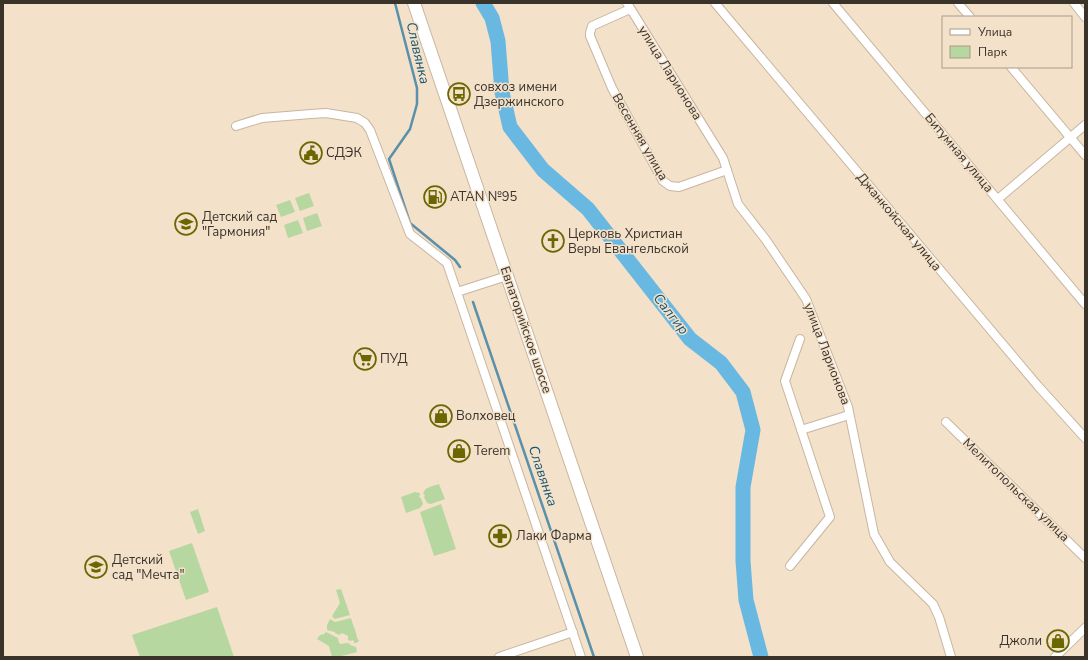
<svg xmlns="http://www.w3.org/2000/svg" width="1088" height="660" font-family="'Nunito Sans',sans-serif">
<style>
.green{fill:#b7d7a1}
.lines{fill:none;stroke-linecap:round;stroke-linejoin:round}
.stream{stroke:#5a90aa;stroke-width:2.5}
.river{stroke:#68b8e1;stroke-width:15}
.minor-casing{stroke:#c8b6a0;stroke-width:10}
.primary-casing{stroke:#c8b6a0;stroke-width:14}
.minor{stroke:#fff;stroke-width:8}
.primary{stroke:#fff;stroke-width:12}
.labels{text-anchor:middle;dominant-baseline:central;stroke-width:3;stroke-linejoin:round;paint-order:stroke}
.street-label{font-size:13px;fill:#3a332a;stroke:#f3e1ca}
.poi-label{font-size:13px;fill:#3a332a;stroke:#f3e1ca;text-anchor:start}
.water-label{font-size:14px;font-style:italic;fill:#175672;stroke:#f3e1ca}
</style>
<rect width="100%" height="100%" fill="#f3e1ca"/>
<!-- green -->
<g class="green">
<polygon points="309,193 314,206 300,211 295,198"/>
<polygon points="290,200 295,212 281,217 276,205"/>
<polygon points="317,213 322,226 307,231 303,218"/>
<polygon points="298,220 303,233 288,238 284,225"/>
<path d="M439 484 445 499 431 504 427 503 424 497 425 496 424 494H423C424 487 433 486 439 484Z"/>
<polygon points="415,492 420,493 420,495 419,496 420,498 421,498 423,504 420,508 406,513 401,497"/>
<polygon points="441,504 456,549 434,556 420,512"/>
<polygon points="198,509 205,531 198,534 190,512"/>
<polygon points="192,543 209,592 186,600 169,551"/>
<polygon points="341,589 350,615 335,619 332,616 340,603 336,590"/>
<polygon points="217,607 234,657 140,657 132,635"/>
<path d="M351 618C352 623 357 633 357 638L359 641 356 643H354V641L352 640 351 641 348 640V636L342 633 339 635 335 633V632L327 630V625L330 619 335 622Z"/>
<polygon points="326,632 338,638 339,643 341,644 347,643 350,644 350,645 356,647 357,652 338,657 332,657 329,646 317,639 320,635 324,634"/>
</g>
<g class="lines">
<!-- stream -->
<g class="stream">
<polyline points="395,3 417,88 417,104 410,129 389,159 410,223 455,260 460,267"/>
<polyline points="473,302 594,657"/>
</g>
<!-- river -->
<polyline class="river" points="483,3 492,18 498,41 502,92 510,127 543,170 588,209 690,339 721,363 743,392 753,430 743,487 743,561 746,600 761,657"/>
<!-- minor casing -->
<g class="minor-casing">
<g id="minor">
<polyline points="627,3 723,158 738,204 766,240 806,299 848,407 874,534 890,562 933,604 939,617 951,657"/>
<polyline points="715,3 1038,386 1085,438"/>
<polyline points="833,3 1085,304"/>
<polyline points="958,3 970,17"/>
<polyline points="1074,3 1085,17"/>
<polyline points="630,9 592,26 590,33 590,36 612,88 663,181 670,186 679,187 727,170"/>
<polyline points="1011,67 1085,155"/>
<polyline points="236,126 262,118 311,114 326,113 357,118 365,123 370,130 410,234 442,259 447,263 581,657"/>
<polyline points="998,199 1085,125"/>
<polyline points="457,292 507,276"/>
<polyline points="946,422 1085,558"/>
<polyline points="801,430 849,415"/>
<polyline points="790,566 830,517 785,381 800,339"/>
<polyline points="499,657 573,632"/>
<polyline points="1055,657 1085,628"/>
</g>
</g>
<!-- primary casing -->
<g class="primary-casing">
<polyline id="primary" points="414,3 637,657"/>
</g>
<!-- minor -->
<use href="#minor" class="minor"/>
<!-- primary -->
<use href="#primary" class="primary"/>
</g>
<!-- icons -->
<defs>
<g id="bus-ring" transform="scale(1.15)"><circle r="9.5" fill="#f3e1ca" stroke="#6b6700" stroke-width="1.5"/><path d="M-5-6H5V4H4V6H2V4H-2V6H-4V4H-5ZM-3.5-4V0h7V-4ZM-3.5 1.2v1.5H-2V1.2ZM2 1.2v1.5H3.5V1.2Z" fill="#6b6700"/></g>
<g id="civic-ring" transform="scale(1.15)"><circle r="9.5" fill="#f3e1ca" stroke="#6b6700" stroke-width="1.5"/><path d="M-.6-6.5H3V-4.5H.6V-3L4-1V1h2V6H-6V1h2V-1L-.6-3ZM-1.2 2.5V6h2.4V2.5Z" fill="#6b6700"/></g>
<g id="fuel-ring" transform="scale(1.15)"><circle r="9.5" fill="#f3e1ca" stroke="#6b6700" stroke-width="1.5"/><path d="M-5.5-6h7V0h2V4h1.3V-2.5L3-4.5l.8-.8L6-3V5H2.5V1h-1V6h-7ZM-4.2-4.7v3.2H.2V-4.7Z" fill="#6b6700"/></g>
<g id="school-ring" transform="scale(1.15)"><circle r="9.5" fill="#f3e1ca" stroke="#6b6700" stroke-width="1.5"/><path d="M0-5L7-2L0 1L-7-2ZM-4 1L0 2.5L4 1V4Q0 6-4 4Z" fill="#6b6700"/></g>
<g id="church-ring" transform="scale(1.15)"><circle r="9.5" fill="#f3e1ca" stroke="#6b6700" stroke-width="1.5"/><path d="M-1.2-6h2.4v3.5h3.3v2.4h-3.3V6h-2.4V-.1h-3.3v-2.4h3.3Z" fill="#6b6700"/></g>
<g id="supermarket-ring" transform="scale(1.15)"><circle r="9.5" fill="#f3e1ca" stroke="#6b6700" stroke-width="1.5"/><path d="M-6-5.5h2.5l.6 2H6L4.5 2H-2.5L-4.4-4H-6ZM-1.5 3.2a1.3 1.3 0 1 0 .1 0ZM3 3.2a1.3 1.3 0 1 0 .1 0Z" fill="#6b6700"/></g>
<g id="shop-ring" transform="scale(1.15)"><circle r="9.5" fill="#f3e1ca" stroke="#6b6700" stroke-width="1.5"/><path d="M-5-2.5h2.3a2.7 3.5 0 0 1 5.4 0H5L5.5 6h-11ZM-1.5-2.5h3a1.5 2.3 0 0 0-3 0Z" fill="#6b6700"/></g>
<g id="pharmacy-ring" transform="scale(1.15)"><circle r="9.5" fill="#f3e1ca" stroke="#6b6700" stroke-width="1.5"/><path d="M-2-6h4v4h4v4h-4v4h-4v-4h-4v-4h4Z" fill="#6b6700"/></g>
</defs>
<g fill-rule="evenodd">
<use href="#bus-ring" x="459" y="94"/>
<use href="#civic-ring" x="311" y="153"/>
<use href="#fuel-ring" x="435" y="197"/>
<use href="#school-ring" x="186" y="224"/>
<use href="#church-ring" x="553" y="241"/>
<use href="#supermarket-ring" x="365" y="359"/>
<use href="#shop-ring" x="441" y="416"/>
<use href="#shop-ring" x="459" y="451"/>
<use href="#pharmacy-ring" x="500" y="536"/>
<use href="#school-ring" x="96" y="567"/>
<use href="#shop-ring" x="1058" y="641"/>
</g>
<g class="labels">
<!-- street labels -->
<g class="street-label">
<text transform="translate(670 73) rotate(58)">улица Ларионова</text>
<text transform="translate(640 137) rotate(60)">Весенняя улица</text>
<text transform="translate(959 153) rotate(50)">Битумная улица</text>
<text transform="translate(899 222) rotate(50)">Джанкойская улица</text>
<text transform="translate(526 330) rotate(71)">Евпаторийское шоссе</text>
<text transform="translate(827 354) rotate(69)">улица Ларионова</text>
<text transform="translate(1016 490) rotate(44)">Мелитопольская улица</text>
</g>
<!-- poi labels -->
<g class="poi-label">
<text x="474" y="87">совхоз имени<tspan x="474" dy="15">Дзержинского</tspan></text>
<text x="326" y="153">СДЭК</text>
<text x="450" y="197">ATAN №95</text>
<text x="202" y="217">Детский сад<tspan x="202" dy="15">"Гармония"</tspan></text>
<text x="568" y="234">Церковь Христиан<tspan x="568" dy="15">Веры Евангельской</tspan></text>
<text x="380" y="359">ПУД</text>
<text x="456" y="416">Волховец</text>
<text x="474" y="451">Terem</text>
<text x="516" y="536">Лаки Фарма</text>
<text x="112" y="560">Детский<tspan x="112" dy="15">сад "Мечта"</tspan></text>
<text x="1042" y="641" text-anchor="end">Джоли</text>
</g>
<!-- water labels -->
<g class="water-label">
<text transform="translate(418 53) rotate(77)">Славянка</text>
<text transform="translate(671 314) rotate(52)">Салгир</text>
<text transform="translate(543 476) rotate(71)">Славянка</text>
</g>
</g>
<!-- border -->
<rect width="1088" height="660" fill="none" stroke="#3a332a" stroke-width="8"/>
<!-- legend -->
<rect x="942" y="16" width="130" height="52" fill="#f3e1ca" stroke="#a99b8a"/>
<rect x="950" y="29" width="20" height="6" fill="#ffffff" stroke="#a99b8a"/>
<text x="978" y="36" font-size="12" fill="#3a332a">Улица</text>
<rect x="950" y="46" width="20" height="12" fill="#b7d7a1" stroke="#a99b8a"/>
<text x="978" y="56" font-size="12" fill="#3a332a">Парк</text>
</svg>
